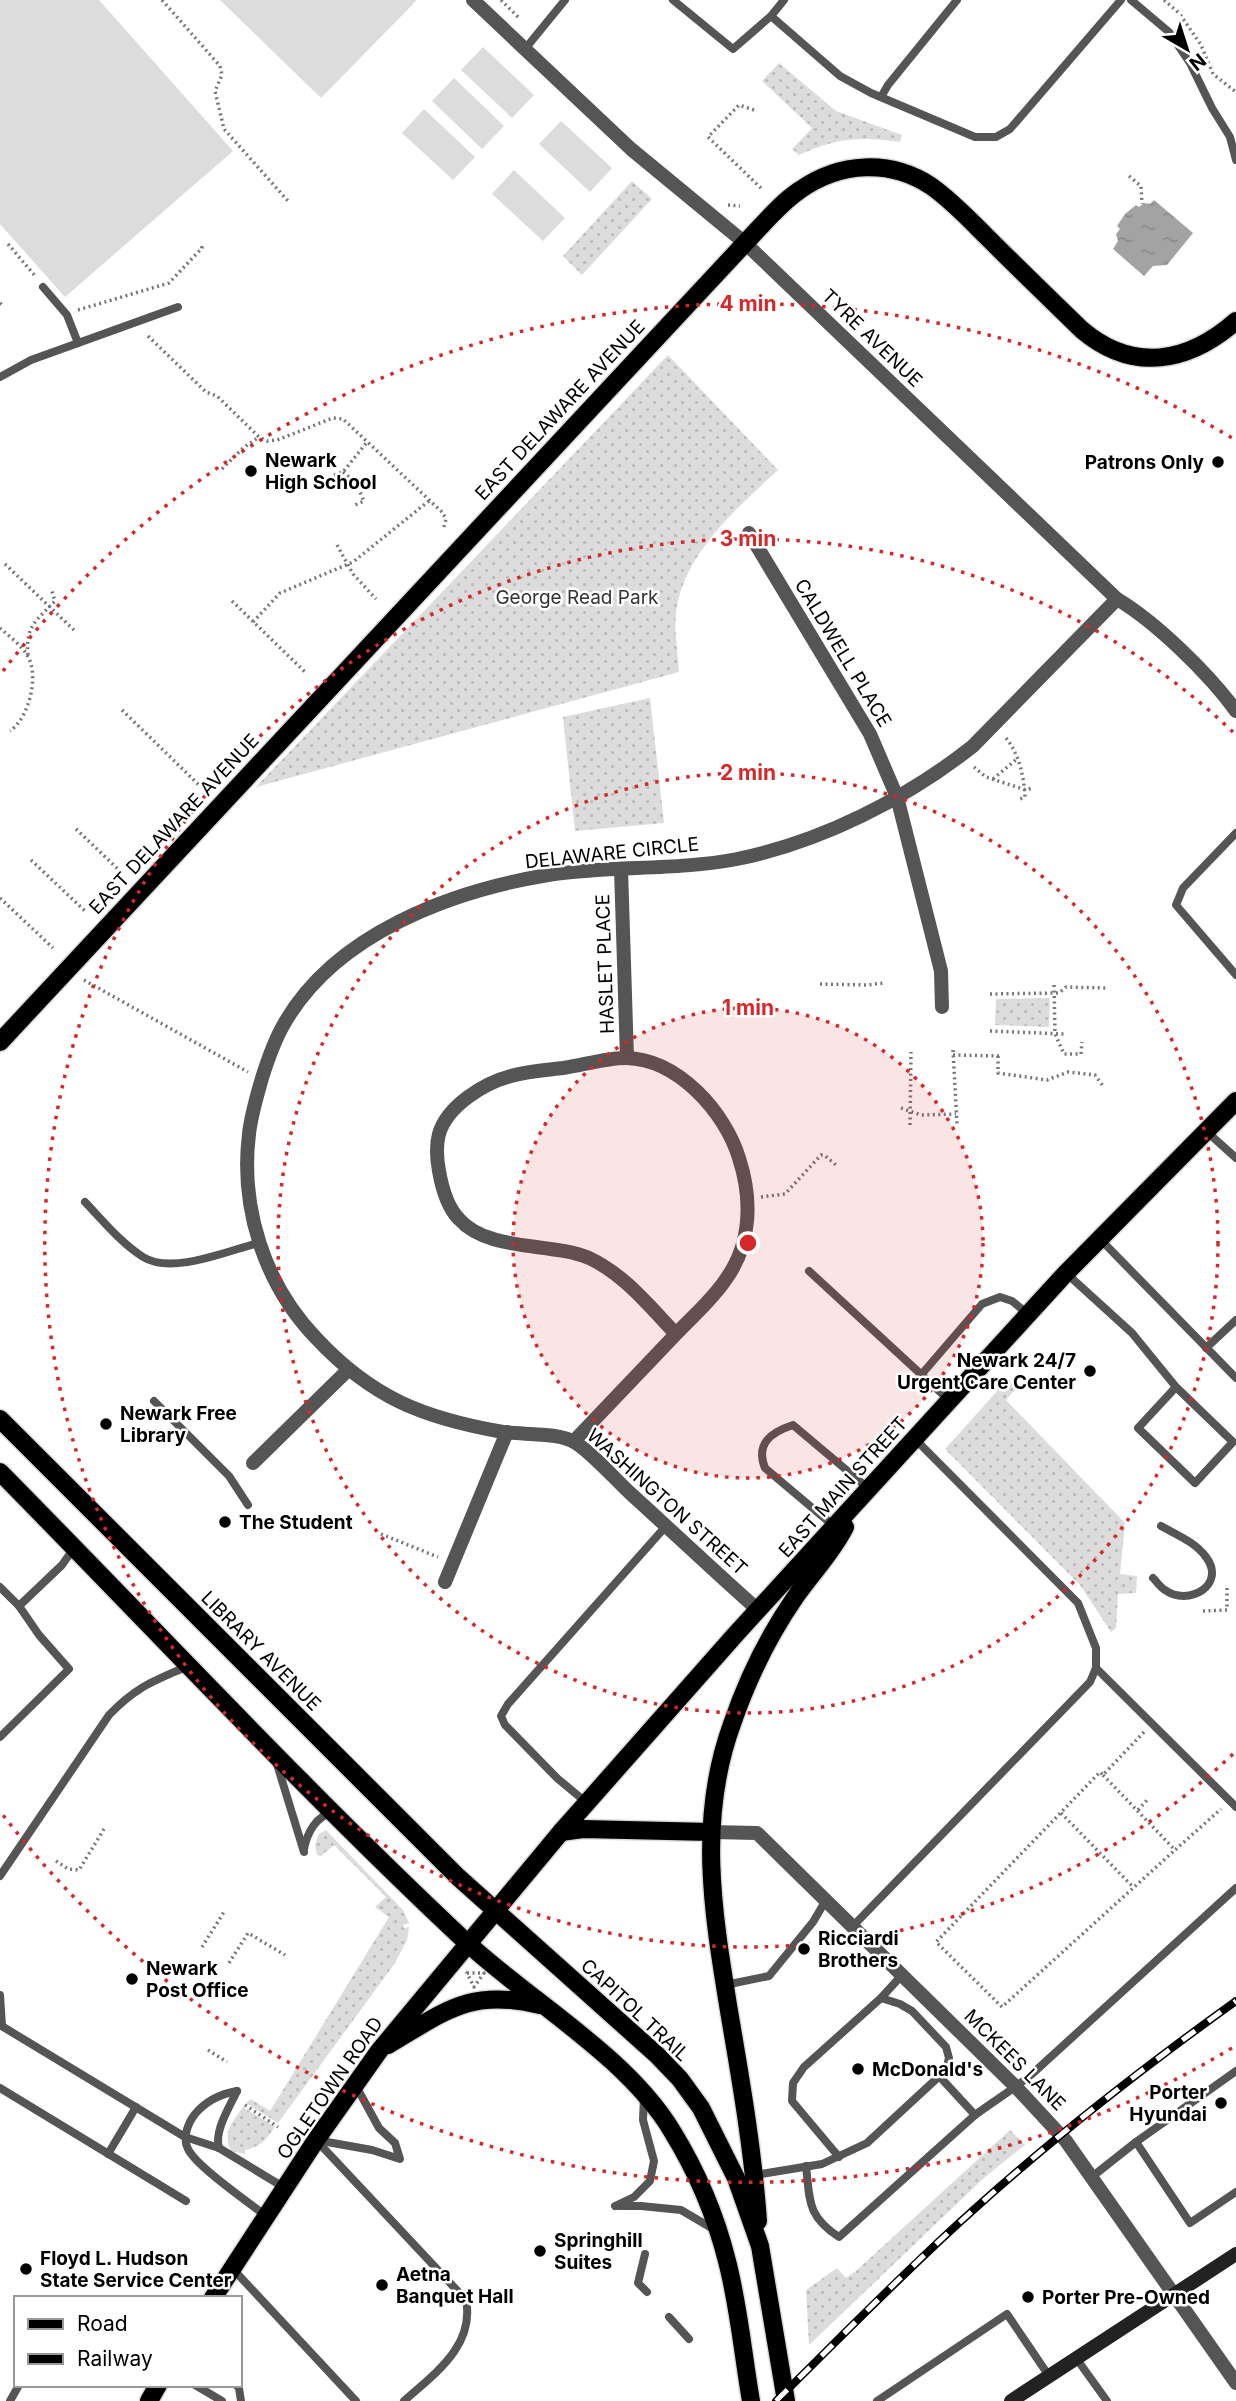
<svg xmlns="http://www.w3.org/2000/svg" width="1236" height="2401" font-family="Inter,sans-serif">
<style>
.grass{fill:url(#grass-dots)}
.garden{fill:#dcdcdc}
.water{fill:url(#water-ripples)}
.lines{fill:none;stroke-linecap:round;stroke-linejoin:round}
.primary-casing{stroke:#dbdbdb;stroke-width:21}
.path{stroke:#777;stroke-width:3.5;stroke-dasharray:2 3.5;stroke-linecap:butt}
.lane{stroke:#555;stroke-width:8}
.street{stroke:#555;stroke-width:14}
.secondary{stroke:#222;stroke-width:14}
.primary{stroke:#000;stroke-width:18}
.rail-casing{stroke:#000;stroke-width:8}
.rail{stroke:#fff;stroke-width:5;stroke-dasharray:16;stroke-linecap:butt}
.ring{fill:none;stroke:#d62828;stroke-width:3.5;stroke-dasharray:3.5 7}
.poi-dot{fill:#000;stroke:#fff;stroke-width:2.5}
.labels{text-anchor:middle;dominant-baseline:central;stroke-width:5;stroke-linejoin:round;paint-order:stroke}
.street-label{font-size:19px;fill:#000;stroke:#fff}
.poi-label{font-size:19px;font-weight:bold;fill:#000;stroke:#fff;text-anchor:start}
.park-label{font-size:19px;fill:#333;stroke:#fff}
.centre{fill:#d62828;stroke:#fff;stroke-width:3.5}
.ring-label{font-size:21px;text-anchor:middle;font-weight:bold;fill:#d62828;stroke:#fff;stroke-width:5;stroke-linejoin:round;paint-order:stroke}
</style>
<defs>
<pattern id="grass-dots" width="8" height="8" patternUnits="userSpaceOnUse" patternTransform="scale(1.75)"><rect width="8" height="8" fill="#dcdcdc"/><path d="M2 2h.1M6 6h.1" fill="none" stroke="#bbb" stroke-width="1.8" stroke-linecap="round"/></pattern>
<pattern id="water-ripples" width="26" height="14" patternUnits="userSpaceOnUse" patternTransform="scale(1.75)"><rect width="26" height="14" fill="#a3a3a3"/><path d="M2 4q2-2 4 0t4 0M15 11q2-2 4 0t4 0" fill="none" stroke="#8b8b8b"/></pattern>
</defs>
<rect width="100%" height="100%" fill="#fff"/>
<!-- grass -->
<g class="grass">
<path d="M779 63 836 111 902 135 900 142C859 136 836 138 799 155L792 149 812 128 762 81Z"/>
<polygon points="632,181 652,199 582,275 563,256"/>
<path d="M668 355 778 470C737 508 683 554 676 613 674 631 678 653 679 672L256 787Z"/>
<polygon points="650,698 664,823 575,831 563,717"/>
<polygon points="1050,998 1049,1027 995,1025 996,999"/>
<polygon points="1008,1379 1017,1387 1006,1400 1125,1523 1120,1574 1137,1576 1136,1593 1118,1594 1116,1628 1111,1632 1080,1585 945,1449"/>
<polygon points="326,1830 403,1910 409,1923 403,1925 404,1928 409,1927 407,1940 395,1963 278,2123 246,2103 251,2099 270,2111 389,1917 375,1907 386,1897 334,1845 321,1856 317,1855 315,1845 319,1834"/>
<path d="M243 2107 275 2127C266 2140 260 2147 245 2150V2154L231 2151C222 2132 232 2123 243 2107Z"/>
<polygon points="1010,2130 1025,2145 985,2177 809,2345 806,2290 837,2268 846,2278 856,2271"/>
</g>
<!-- garden -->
<g class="garden">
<polygon points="0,0 99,0 233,151 65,297 0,224"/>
<polygon points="220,0 417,0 321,98"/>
<polygon points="483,47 534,95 512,118 461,70"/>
<polygon points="454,78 504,126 482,149 432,101"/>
<polygon points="424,109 475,157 453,180 402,133"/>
<polygon points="561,121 612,168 590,192 539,144"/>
<polygon points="514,170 565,218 543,241 492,194"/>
</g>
<!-- water -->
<polygon class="water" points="1154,200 1193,233 1167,265 1153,266 1144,276 1113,249 1118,241 1116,234 1120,229 1117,226 1125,214 1136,205 1139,207 1144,203 1150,204"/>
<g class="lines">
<!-- primary casing -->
<g class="primary-casing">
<g id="primary">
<path d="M0 1042 761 226C773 213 785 200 800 190 840 162 890 159 931 186 951 200 969 219 986 236 1018 268 1050 299 1082 330 1133 373 1188 363 1236 321"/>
<polyline points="0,1419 458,1877 657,2055 680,2079 701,2108 736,2178 760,2246 786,2401"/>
<path d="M0 1472C154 1628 304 1790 464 1940 528 2000 627 2056 672 2131 696 2170 716 2217 727 2261 739 2307 743 2355 751 2401"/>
<polyline points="561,1832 583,1829 711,1832"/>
<path d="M388 2045C446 2011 470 1988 540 2005"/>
<path d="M758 2221C753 2151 741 2081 729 2011 713 1913 697 1820 732 1724 747 1680 769 1635 796 1596 812 1573 832 1553 845 1527"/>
<polyline points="213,2298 316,2140 379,2051 561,1832 735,1635 1066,1273 1236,1101"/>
<polyline points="149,2401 158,2385"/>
</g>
</g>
<!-- path -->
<g class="path">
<polyline points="162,0 220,66 222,75 215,91 224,129 288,201"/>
<polyline points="501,0 518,17"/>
<polyline points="1164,0 1179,13 1201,45 1213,74 1236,92"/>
<polyline points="754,110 739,105 708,137 763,190"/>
<polyline points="1129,176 1141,186 1142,204"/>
<polyline points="728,205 740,206"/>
<polyline points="8,244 36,277"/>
<polyline points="0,303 3,306"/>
<polyline points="78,310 169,283 202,248 201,244"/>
<polyline points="148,336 206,392 217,396 259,437 267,441 277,440 333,418 343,419 442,512 446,519 443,530"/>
<polyline points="222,469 243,448 259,437"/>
<polyline points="343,472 356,483 364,501 353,506"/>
<polyline points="334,475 343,472 368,441"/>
<polyline points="345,488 356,483"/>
<polyline points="337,545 353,574 376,599"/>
<polyline points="5,564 76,632"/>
<polyline points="232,601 305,672"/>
<polyline points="253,622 280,593 353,562 430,500"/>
<path d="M0 628C9 636 21 645 27 655 40 675 29 718 10 731"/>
<path d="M28 655C25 626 37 620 55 601L51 588"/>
<polyline points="122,710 200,786"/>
<path d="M1006 738C1019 754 1024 776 1025 797L1020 799"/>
<polyline points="974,767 986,777 1026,790 1032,788 1032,786"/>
<polyline points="993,779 1018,758"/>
<polyline points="76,829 119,870"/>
<polyline points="31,860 85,911"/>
<polyline points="0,898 53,948"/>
<polyline points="84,980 248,1072"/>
<polyline points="820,984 867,985 884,983"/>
<polyline points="1054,985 1055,1034 1064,1054 1081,1054 1082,1042"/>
<polyline points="990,994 1059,993 1066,987 1106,988"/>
<polyline points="990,1031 1064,1034"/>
<polyline points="953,1050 957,1124"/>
<polyline points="953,1055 1000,1056"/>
<polyline points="998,1056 998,1073 1047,1080 1068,1072 1095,1075 1103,1086"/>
<polyline points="901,1108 921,1115 956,1114"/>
<polyline points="910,1125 911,1052"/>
<polyline points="761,1197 785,1194 821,1155 824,1155 836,1165"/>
<polyline points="381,1534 438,1557"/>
<polyline points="1203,1611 1227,1610 1227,1588"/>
<polyline points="1144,1732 1103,1775 1100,1772 936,1942 1002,2007 1175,1850"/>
<polyline points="1103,1775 1175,1850 1221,1809"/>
<polyline points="1138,1810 1148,1799"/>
<polyline points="1061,1813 1134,1888"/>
<polyline points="56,1861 68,1869 79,1870 104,1829"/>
<polyline points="202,1947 224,1912"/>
<polyline points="229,1963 248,1933 285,1955"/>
<polygon points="467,1973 484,1973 474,1987"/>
<polyline points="208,2050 227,2062"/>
<polyline points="245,2105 278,2127"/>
</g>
<!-- lane -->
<g class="lane">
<polyline points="673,0 733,49 771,16 784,0"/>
<polyline points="1131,0 1169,32 1190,63 1212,108 1230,137 1236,160"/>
<polyline points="771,16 840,76 871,93 975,137 996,137 1010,129 1121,0"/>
<polyline points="525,49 565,0"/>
<polyline points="881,97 888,85 957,0"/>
<polyline points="43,287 67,315 78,343"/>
<polyline points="0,377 31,360 178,307"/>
<polyline points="1236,833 1183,888 1176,905 1236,975"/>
<polyline points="1206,1131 1236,1158"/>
<path d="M85 1202C103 1221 121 1243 143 1257 172 1275 227 1251 258 1243"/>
<polyline points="1100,1239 1236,1378"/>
<polyline points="809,1271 950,1401"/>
<polyline points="1066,1273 1132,1333 1176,1387 1233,1442 1195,1483 1138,1428 1176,1387"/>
<polyline points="1206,1348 1236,1320"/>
<polyline points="921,1375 982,1304 1000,1297 1012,1301 1029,1315"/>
<polyline points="154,1401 229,1476 248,1505"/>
<path d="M835 1527 765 1468C755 1443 772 1432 793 1425L869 1489"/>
<path d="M1153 1578C1157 1582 1160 1587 1165 1590 1188 1607 1227 1585 1206 1557 1195 1542 1177 1535 1161 1526"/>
<polyline points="0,1587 19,1606 39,1635 69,1669 0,1737"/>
<polyline points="19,1606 62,1565 74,1548"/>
<polyline points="1096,1668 1236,1807"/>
<polyline points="276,1761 304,1852"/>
<polyline points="587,1803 558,1779 505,1725 501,1716 508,1704 666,1526"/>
<path d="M304 1849C307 1833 316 1816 333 1812"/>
<path d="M0 1876 109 1715C137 1686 152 1682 188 1666"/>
<polyline points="852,1927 1090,1682 1096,1668 1096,1648 1078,1603 915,1439"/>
<polyline points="725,1985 769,1976 813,1922 826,1900"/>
<polyline points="0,1995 2,2026"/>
<polyline points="0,2025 185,2137 219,2148 285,2188"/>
<polyline points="0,2088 186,2201"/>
<path d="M237 2091C220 2094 206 2101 195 2114 188 2123 182 2138 188 2149 196 2166 248 2202 266 2216"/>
<path d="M975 2115C994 2101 1014 2089 1032 2074L1236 1888"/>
<path d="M316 2140 466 2300C475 2346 434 2374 404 2401"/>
<polyline points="316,2140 372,2150 400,2159 395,2143 379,2128 356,2086"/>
<polyline points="1136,2142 1236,2071"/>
<path d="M219 2148C214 2131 229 2108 237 2091"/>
<polyline points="108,2154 136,2107"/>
<polyline points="839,2157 792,2101 793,2083 804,2067 881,1998 902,1975"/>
<path d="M806 2166C810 2201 807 2216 839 2237L975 2115 940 2077"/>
<polyline points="755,2175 822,2164 867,2143 946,2070 949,2058 946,2047 912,2011 900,2004 881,1998"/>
<polyline points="1093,2176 1136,2142 1190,2223 1236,2192"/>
<polyline points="615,2206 634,2197 650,2181 654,2161 643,2120 644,2097"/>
<polyline points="618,2206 641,2206 681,2210 715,2230"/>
<polyline points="645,2254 638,2283 647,2292"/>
<polyline points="232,2268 356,2401"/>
<polyline points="669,2317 689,2339"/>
<polyline points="1076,2358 1107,2401"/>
<polyline points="195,2385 222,2401"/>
<polyline points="236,2385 239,2388 241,2401"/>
<polyline points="10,2401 19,2385"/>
<polyline points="877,2401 1007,2314 1049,2376"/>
</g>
<!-- street -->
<g class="street">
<path d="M473 0 631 149 745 243 1117 599C1156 622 1209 674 1236 711"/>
<polyline points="749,533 870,734 897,797 941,971 942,1007"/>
<polyline points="621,869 627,1058"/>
<path d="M574 1441 676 1334C650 1307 624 1274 589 1258 551 1242 488 1252 459 1219 447 1207 442 1188 439 1171 437 1160 436 1145 439 1134 447 1106 484 1083 511 1076 528 1071 546 1070 563 1068 583 1065 606 1058 626 1058 678 1059 725 1112 739 1158 752 1198 752 1243 726 1279 713 1299 693 1316 676 1334"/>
<polyline points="253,1463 348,1370"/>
<polyline points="445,1582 507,1432"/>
<path d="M758 1610C715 1572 673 1532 630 1493 615 1479 593 1454 576 1443 559 1432 523 1435 503 1432 423 1418 372 1398 316 1338 264 1284 240 1207 249 1134 251 1115 257 1096 262 1078 268 1059 274 1041 284 1024 335 934 451 891 548 875 611 865 675 871 737 859 821 842 906 799 973 746L1117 599"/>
<polyline points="711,1832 757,1833 1016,2087 1066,2141 1236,2383"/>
</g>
<!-- secondary -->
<polyline class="secondary" points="1011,2401 1236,2254"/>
<!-- primary -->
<use href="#primary" class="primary"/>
<!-- rail casing -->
<g class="rail-casing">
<path id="rail" d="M776 2401C840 2338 903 2273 970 2213 1054 2137 1144 2067 1236 2001"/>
</g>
<!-- rail -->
<use href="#rail" class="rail"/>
</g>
<!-- distance rings -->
<circle cx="748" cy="1243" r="235" fill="#d62828" fill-opacity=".12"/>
<g class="ring">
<circle cx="748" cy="1243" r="235"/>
<circle cx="748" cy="1243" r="470"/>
<path d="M1233 1754A704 704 0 1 1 1233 732"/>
<path d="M1232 2048A939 939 0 0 1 3 1815M3 671A939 939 0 0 1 1232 438"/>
</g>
<!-- markers -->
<g class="poi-dot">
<circle cx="1218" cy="462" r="7"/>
<circle cx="251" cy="471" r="7"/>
<circle cx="1090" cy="1371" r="7"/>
<circle cx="106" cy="1424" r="7"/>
<circle cx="225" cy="1522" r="7"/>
<circle cx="804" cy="1949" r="7"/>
<circle cx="132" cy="1979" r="7"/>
<circle cx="858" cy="2069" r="7"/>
<circle cx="1221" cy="2103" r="7"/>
<circle cx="540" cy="2251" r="7"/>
<circle cx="26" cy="2269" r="7"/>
<circle cx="382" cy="2285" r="7"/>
<circle cx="1028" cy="2297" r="7"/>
</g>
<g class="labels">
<!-- street labels -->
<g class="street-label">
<text transform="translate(872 338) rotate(44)">TYRE AVENUE</text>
<text transform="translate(560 410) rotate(-47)">EAST DELAWARE AVENUE</text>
<text transform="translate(843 653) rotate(59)">CALDWELL PLACE</text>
<text transform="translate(174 824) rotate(-47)">EAST DELAWARE AVENUE</text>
<text transform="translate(612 853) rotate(-6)">DELAWARE CIRCLE</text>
<text transform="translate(605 964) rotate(-92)">HASLET PLACE</text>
<text transform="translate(843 1487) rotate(-48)">EAST MAIN STREET</text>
<text transform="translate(667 1502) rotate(42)">WASHINGTON STREET</text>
<text transform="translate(261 1651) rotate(45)">LIBRARY AVENUE</text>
<text transform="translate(635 2010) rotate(43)">CAPITOL TRAIL</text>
<text transform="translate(1015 2060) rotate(45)">MCKEES LANE</text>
<text transform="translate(330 2088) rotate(-55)">OGLETOWN ROAD</text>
</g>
<!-- poi labels -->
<g class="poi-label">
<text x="265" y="460">Newark<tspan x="265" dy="22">High School</tspan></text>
<text x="1204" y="462" text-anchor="end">Patrons Only</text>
<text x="1076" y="1360" text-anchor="end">Newark 24/7<tspan x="1076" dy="22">Urgent Care Center</tspan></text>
<text x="120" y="1413">Newark Free<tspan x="120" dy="22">Library</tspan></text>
<text x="239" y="1522">The Student</text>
<text x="818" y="1938">Ricciardi<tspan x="818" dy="22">Brothers</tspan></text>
<text x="146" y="1968">Newark<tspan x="146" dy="22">Post Office</tspan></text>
<text x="872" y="2069">McDonald's</text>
<text x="1207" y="2092" text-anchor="end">Porter<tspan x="1207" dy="22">Hyundai</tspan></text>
<text x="554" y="2240">Springhill<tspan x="554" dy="22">Suites</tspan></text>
<text x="40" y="2258">Floyd L. Hudson<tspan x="40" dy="22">State Service Center</tspan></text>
<text x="396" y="2274">Aetna<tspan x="396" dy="22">Banquet Hall</tspan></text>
<text x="1042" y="2297">Porter Pre-Owned</text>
</g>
<!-- park labels -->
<g class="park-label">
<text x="577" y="597">George Read Park</text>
</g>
</g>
<circle cx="748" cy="1243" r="10" class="centre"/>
<g class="ring-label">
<text x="748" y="311">4 min</text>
<text x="748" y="546">3 min</text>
<text x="748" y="780">2 min</text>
<text x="748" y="1015">1 min</text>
</g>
<!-- legend -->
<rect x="14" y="2296" width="228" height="91" fill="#ffffff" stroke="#999999" stroke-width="2"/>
<rect x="28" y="2319" width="35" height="10" fill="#000000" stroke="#999999" stroke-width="2"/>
<text x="77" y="2331" font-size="21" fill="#000000">Road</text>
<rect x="28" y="2354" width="35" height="10" fill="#000000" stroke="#999999" stroke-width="2"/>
<text x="77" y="2366" font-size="21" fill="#000000">Railway</text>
<!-- north arrow -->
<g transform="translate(1187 49) rotate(141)" stroke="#ffffff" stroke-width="5" paint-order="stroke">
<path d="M0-5L12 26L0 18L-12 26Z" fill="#000000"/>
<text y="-10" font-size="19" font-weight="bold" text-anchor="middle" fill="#000000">N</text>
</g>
</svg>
